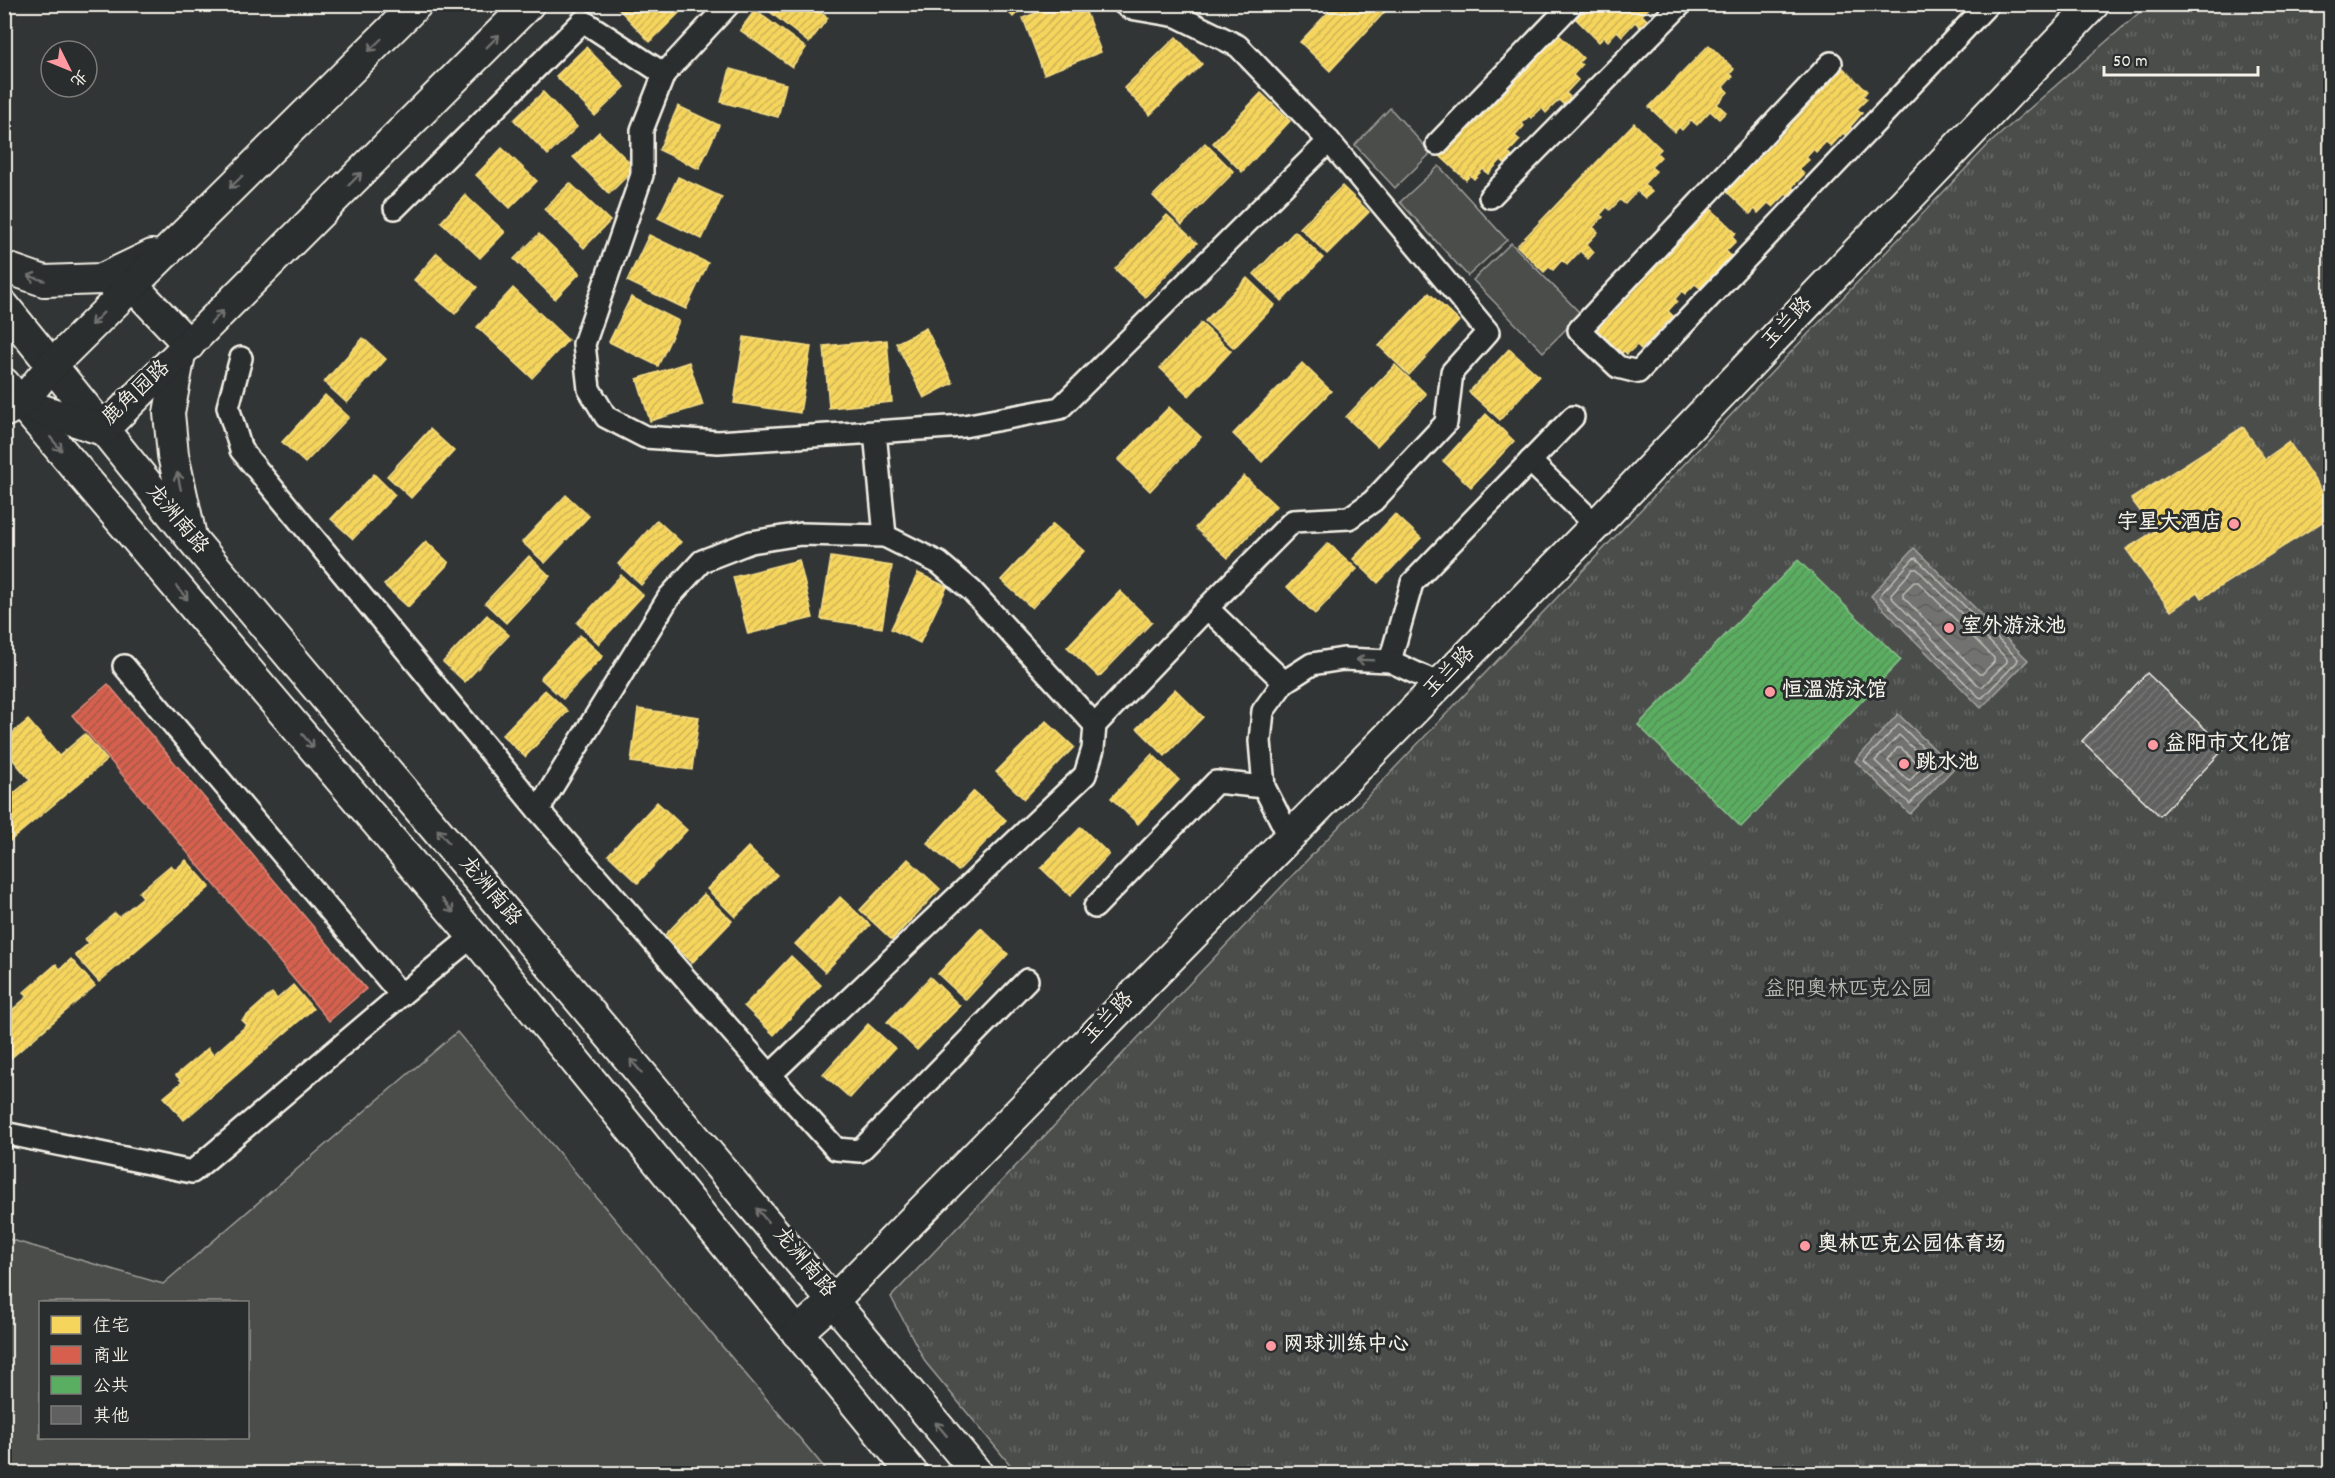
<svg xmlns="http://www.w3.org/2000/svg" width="2335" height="1478" font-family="Dekko,'LXGW WenKai TC',sans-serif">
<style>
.grass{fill:#4b4d4c;stroke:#a09f9a;stroke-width:1.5;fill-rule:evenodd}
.park{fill:url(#park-tufts);stroke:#a09f9a;stroke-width:1.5}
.water{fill:url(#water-waves);stroke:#a6a5a0;stroke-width:1.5}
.homes{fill:url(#homes-hatch);stroke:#f5dd86;stroke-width:1.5}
.shops{fill:url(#shops-hatch);stroke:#df8c7c;stroke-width:1.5}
.public{fill:url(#public-hatch);stroke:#88c28a;stroke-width:1.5}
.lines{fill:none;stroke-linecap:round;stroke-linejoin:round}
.shore{stroke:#c0bfb8;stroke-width:1.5}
.building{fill:url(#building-hatch);stroke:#f4f1e8;stroke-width:1.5}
.street-casing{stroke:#f4f1e8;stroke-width:26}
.secondary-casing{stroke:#f4f1e8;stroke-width:34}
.street{stroke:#2a2d2e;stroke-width:21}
.secondary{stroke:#2a2d2e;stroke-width:30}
.oneway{stroke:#71726f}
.poi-dot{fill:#ff9aa2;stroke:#2a2d2e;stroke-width:2}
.labels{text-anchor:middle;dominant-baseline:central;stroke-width:6;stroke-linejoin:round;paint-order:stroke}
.street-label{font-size:21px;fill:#f4f1e8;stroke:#2a2d2e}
.poi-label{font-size:21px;font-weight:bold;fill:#f4f1e8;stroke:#2a2d2e;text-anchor:start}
.park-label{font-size:21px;fill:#b9b8b1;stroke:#2a2d2e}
</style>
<defs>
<pattern id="park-tufts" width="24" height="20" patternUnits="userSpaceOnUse" patternTransform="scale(1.5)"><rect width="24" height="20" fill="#4b4d4c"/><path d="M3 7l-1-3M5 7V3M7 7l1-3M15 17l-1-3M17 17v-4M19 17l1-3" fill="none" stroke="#666766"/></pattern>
<pattern id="water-waves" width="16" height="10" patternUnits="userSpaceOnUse" patternTransform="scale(1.5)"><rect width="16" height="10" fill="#727370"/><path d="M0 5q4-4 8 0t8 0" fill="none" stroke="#5e5e5b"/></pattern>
<pattern id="homes-hatch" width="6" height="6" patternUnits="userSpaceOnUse" patternTransform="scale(1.5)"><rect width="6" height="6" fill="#f6d55c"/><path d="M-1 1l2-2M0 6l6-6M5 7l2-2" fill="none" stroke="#cbb256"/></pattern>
<pattern id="shops-hatch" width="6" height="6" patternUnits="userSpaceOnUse" patternTransform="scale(1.5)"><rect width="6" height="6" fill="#d6604d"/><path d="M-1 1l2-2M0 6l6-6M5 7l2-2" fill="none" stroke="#a5584b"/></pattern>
<pattern id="public-hatch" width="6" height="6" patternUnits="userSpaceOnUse" patternTransform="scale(1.5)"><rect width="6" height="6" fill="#5aae61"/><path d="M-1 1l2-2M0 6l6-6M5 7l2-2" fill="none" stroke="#558f59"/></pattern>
<pattern id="building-hatch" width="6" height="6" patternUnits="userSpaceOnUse" patternTransform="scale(1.5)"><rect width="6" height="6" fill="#5f605f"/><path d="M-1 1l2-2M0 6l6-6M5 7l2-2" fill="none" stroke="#777776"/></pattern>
</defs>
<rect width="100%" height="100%" fill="#323535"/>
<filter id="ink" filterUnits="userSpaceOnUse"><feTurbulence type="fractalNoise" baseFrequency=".0167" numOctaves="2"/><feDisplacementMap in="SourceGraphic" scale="12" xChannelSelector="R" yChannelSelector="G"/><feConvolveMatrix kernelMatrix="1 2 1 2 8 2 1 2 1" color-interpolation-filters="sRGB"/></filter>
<g filter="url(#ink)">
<!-- grass -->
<g class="grass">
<polygon points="1390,108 1431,153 1395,188 1355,145"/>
<polygon points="1439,166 1507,240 1468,276 1400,202"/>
<polygon points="1511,243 1581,314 1543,352 1473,280"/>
<path d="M457 1032 829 1473H5V1238L163 1284ZM248 1302V1438H40V1302Z"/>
</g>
<!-- park -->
<polygon class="park" points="2148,5 2330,5 2330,1473 1017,1473 926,1363 891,1297 1989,144"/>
<!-- water -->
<g class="water">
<polygon points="1914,548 2028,660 1981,708 1871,596"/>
<polygon points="1898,714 1954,768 1910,814 1855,761"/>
</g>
<!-- homes -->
<g class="homes">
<polygon points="614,4 670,4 679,13 650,42"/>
<polygon points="760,4 810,4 828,18 809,43"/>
<polygon points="1001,4 1026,4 1013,17"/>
<polygon points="1058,4 1083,4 1101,52 1044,74 1023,18"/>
<polygon points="1336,4 1392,4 1330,71 1300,42"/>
<polygon points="1584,4 1653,4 1642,15 1650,23 1643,30 1635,22 1622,36 1617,31 1608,41 1604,37 1599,42 1573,16"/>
<polygon points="755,10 806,48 792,67 740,30"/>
<polygon points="1556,32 1583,58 1579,62 1582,65 1573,75 1578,80 1566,93 1573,100 1566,107 1559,100 1546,113 1542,108 1531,118 1529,116 1522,123 1524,126 1515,136 1520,140 1508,153 1516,160 1509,167 1501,160 1488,174 1483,169 1474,179 1470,175 1466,180 1439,155"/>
<polygon points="1176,37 1202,64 1150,115 1124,88"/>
<polygon points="1709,45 1734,69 1730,74 1733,76 1723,87 1728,92 1717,104 1726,112 1719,119 1710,111 1697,125 1691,120 1682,130 1679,127 1675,132 1649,107"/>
<polygon points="586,47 625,87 595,116 556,76"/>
<polygon points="1840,65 1867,91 1863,96 1867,99 1857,109 1862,113 1850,127 1858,134 1851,141 1843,133 1831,146 1826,142 1816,152 1813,149 1806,157 1809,160 1799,169 1804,174 1792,187 1800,194 1794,201 1786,194 1773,207 1768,203 1758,213 1755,209 1750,214 1723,188"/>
<polygon points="730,69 786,84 778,117 721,102"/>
<polygon points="543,92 577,127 548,155 514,120"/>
<polygon points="1261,93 1290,121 1242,172 1213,143"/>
<polygon points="678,106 719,125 699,169 659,150"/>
<polygon points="1634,123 1661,149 1657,153 1661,157 1651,167 1656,171 1644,184 1652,192 1645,198 1637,191 1625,204 1620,200 1610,210 1607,207 1600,215 1603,217 1593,227 1598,232 1587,244 1594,252 1588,259 1580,251 1567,265 1562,260 1553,270 1549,267 1544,272 1517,246"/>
<polygon points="599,132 635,168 609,194 573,157"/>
<polygon points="1205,143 1234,172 1182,225 1153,196"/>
<polygon points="502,148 537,181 510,208 476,175"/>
<polygon points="678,177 722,197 702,239 658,218"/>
<polygon points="570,183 610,221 584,248 544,209"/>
<polygon points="1342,186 1369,212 1327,254 1300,228"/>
<polygon points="465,195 505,232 480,258 441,222"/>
<polygon points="1709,207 1736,233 1732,237 1736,241 1726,251 1731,256 1719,268 1726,276 1720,283 1712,275 1700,288 1695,284 1685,294 1682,291 1675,299 1677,301 1668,311 1673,316 1661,328 1669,336 1663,343 1655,335 1641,349 1637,345 1627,354 1624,351 1619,356 1592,330"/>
<polygon points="1167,215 1197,243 1145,297 1115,269"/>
<polygon points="1295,231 1323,258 1282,301 1254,274"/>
<polygon points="539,234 580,273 555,299 514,259"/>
<polygon points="649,235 708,263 686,309 627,281"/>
<polygon points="437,253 477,287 455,314 414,280"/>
<polygon points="1247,278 1275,305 1234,348 1205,321"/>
<polygon points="513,288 568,340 532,378 477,327"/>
<polygon points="1429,293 1459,321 1409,375 1379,346"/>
<polygon points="631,297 679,321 658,366 609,342"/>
<polygon points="1201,323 1231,351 1189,396 1160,368"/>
<polygon points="926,328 953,383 924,398 896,343"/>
<polygon points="744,337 811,347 800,413 734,403"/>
<polygon points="363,338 386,359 347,403 324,382"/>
<polygon points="887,340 892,402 829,408 824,346"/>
<polygon points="1509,349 1539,376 1500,420 1469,392"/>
<polygon points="689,362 703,405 650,421 637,379"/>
<polygon points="1302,363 1331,391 1262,462 1233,434"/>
<polygon points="1395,365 1426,394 1377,446 1346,417"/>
<polygon points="325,395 349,417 305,463 282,442"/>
<polygon points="1169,407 1201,437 1150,491 1118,460"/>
<polygon points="1486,414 1514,441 1471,487 1443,461"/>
<polygon points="2243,427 2265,459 2289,442 2330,503 2330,517 2202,598 2198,592 2171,611 2126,549 2155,531 2131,499"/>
<polygon points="430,429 454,451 411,498 387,476"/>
<polygon points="374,474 395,495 353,539 331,519"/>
<polygon points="1244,476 1276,506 1228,558 1195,528"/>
<polygon points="566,495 589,516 545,563 522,542"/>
<polygon points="1395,514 1421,538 1378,583 1353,559"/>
<polygon points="657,520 681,542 641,585 618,564"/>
<polygon points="1053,524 1084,551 1032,608 1001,580"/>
<polygon points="426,541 449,563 408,607 384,585"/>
<polygon points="1328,543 1357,569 1315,614 1287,587"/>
<polygon points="529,556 550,576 506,623 485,603"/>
<polygon points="831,557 892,566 882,628 821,619"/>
<polygon points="799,560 813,618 748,634 733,577"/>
<polygon points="918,573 947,587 920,643 891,629"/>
<polygon points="621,575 643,595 599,644 577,623"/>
<polygon points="1120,591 1152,622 1099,677 1067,647"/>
<polygon points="487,615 509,635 465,682 443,662"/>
<polygon points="580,635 603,656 563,699 540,678"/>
<polygon points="1175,689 1203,717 1165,756 1137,728"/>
<polygon points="545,690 568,711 525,757 502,735"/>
<polygon points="638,709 699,717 692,770 631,762"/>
<polygon points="28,720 59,756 85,734 107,760 4,846 4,801 30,780 4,749 4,740"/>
<polygon points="1046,721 1074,747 1024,799 996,772"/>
<polygon points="1152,754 1179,780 1138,824 1111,798"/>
<polygon points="974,791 1006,820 958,871 927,843"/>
<polygon points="657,802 687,830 638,883 608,855"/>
<polygon points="1081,827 1109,854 1070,896 1041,868"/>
<polygon points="748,847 777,875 735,917 707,889"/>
<polygon points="908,859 940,889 892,940 860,910"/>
<polygon points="186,860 210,887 99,982 75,955 89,943 85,939 115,913 119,917 143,897 139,892 171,865 175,870"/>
<polygon points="704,894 732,921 692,963 664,936"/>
<polygon points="840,897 870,925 825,972 795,944"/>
<polygon points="981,928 1008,954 966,1000 938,974"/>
<polygon points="791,956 821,985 774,1035 744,1006"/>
<polygon points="71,959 95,986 4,1064 4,1017 28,996 24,992 56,964 60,969"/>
<polygon points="930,977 960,1006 917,1050 887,1022"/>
<polygon points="293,985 313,1009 184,1120 164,1097 182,1082 176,1075 208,1048 213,1055 247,1025 242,1020 272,993 277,999"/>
<polygon points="868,1024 895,1048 850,1098 823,1074"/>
</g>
<!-- shops -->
<polygon class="shops" points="108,684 366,989 329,1021 72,715"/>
<!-- public -->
<polygon class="public" points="1798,560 1901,660 1741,827 1638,725"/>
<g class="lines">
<!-- shore -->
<g class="shore">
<polygon points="1916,558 2018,659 2017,662 1982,698 1979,697 1880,597 1881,594 1913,559"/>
<polygon points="1913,569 1917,569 2007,659 2007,662 1982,687 1979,686 1891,597 1891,594"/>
<polygon points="1914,582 1918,582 1994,658 1994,662 1982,674 1979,674 1903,597 1903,593"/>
<polygon points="1899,724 1944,768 1910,804 1864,761"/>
<polygon points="1899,735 1934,768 1910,793 1875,761"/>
<polygon points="1897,748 1901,748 1921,767 1910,781 1907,780 1888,761"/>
</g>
</g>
<!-- building -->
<polygon class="building" points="2147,673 2225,748 2160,816 2082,741"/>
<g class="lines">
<!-- street casing -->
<g class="street-casing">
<g id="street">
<polyline points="729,4 664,74 642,130 642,175 584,344 589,389 606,417 645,437 718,442 875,432"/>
<polyline points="1124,4 1130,8 1177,16 1238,46 1329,141"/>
<polyline points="1831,63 1579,330 1618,367 1638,372 1988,4"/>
<polyline points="1437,144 1572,4"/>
<polyline points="1490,197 1681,4"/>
<polyline points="395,208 583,21 664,74"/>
<polyline points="241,358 228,407 241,450 538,810"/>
<polyline points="1530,461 1596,525"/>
<polyline points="1207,608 1095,725 972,591 939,563 885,536 875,432 964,426 1060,408 1329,141 1488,332 1452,372 1446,423 1373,501 1349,518 1293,521 1207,608 1284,682"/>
<polyline points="1390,661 1412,583 1573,417"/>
<polyline points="1289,836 1264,787 1260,741 1263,711 1284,682 1312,664 1343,659 1390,661 1439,684"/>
<polyline points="1095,907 1216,782 1264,787"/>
<polyline points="1027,980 860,1151 836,1149 770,1075 1085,775 1093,749 1095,725"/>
<polyline points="401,995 473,936"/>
<polyline points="770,1075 538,810 669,597 702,561 751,542 801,534 885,536"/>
<polyline points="4,1133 192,1172 401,995 124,666"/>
</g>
</g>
<!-- secondary casing -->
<g class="secondary-casing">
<g id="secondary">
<polyline points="4,267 44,281 102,279 152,255"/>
<polyline points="132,285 189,345"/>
<polyline points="4,306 191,538 978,1474"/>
<polyline points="180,354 169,413 173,455 190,532"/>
<polyline points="4,383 473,936 913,1474"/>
<polyline points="21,403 103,430 529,4"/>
<polyline points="6,411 21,403 52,365 417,4"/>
<polyline points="797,1333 834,1300 1596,525 2094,4"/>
</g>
</g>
<!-- street -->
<use href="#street" class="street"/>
<!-- secondary -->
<use href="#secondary" class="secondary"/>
</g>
<!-- one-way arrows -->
<defs><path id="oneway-shaft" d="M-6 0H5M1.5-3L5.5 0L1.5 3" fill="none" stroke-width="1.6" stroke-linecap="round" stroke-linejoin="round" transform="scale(1.5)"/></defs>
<g class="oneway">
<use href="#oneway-shaft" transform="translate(493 41) rotate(-45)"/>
<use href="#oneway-shaft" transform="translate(375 45) rotate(136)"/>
<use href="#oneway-shaft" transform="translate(355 179) rotate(-45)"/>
<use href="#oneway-shaft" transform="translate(236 182) rotate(136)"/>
<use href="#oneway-shaft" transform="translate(36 278) rotate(-163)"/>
<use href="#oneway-shaft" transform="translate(217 317) rotate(-45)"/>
<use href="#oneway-shaft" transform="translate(97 319) rotate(135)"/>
<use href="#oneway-shaft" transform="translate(56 444) rotate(50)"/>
<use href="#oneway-shaft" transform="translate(179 481) rotate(-102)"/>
<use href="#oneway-shaft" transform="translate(182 593) rotate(50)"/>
<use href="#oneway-shaft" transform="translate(1365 660) rotate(-178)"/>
<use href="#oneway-shaft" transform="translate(308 741) rotate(50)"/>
<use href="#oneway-shaft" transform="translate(443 836) rotate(-130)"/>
<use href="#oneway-shaft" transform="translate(448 906) rotate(50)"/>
<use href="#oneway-shaft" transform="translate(636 1066) rotate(-130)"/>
<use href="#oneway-shaft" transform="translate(762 1215) rotate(-130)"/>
<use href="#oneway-shaft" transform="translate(941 1429) rotate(-130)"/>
</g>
</g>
<!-- markers -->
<g class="poi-dot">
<circle cx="2234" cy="524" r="6"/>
<circle cx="1949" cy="628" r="6"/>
<circle cx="1770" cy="692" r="6"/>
<circle cx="2153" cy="745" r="6"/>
<circle cx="1904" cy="764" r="6"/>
<circle cx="1805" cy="1246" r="6"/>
<circle cx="1271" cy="1346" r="6"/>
</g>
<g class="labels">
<!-- street labels -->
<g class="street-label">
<text transform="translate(1788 324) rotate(-46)">玉兰路</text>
<text transform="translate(137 394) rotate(-43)">鹿角园路</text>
<text transform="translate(176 520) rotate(50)">龙洲南路</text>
<text transform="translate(1450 673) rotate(-45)">玉兰路</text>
<text transform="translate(489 892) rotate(50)">龙洲南路</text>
<text transform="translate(1109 1019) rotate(-46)">玉兰路</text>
<text transform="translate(803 1263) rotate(50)">龙洲南路</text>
</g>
<!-- poi labels -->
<g class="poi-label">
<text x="2222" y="524" text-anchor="end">宇星大酒店</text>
<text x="1961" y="628">室外游泳池</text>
<text x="1782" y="692">恒温游泳馆</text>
<text x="2165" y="745">益阳市文化馆</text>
<text x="1916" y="764">跳水池</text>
<text x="1817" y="1246">奥林匹克公园体育场</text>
<text x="1283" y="1346">网球训练中心</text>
</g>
<!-- park labels -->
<g class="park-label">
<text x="1848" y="991">益阳奥林匹克公园</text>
</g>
</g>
<!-- margin -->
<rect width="2335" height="1478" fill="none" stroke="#2a2d2e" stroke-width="24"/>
<rect x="12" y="12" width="2311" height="1454" fill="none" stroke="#f4f1e8" stroke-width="2" filter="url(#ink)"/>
<!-- legend -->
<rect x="39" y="1301" width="210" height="138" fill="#2a2d2e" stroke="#7b7b78" stroke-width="1.5"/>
<rect x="51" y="1316" width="30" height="18" fill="#f6d55c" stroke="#7b7b78" stroke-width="1.5"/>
<text x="93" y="1331" font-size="18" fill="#f4f1e8">住宅</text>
<rect x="51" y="1346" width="30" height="18" fill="#d6604d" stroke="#7b7b78" stroke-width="1.5"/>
<text x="93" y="1361" font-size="18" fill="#f4f1e8">商业</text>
<rect x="51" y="1376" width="30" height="18" fill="#5aae61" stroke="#7b7b78" stroke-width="1.5"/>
<text x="93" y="1391" font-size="18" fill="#f4f1e8">公共</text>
<rect x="51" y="1406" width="30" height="18" fill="#5f605f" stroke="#7b7b78" stroke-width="1.5"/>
<text x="93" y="1421" font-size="18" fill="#f4f1e8">其他</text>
<!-- north arrow -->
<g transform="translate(69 69) rotate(133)"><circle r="28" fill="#2a2d2e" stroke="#7b7b78" stroke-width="1.5"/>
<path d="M0-4.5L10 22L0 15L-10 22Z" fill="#ff9aa2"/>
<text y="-9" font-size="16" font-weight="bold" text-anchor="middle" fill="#f4f1e8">北</text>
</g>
<!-- scale -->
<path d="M2104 66v9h154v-9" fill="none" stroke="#f4f1e8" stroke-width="3"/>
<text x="2113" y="66" font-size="18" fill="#f4f1e8" stroke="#2a2d2e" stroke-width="4.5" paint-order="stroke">50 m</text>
</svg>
